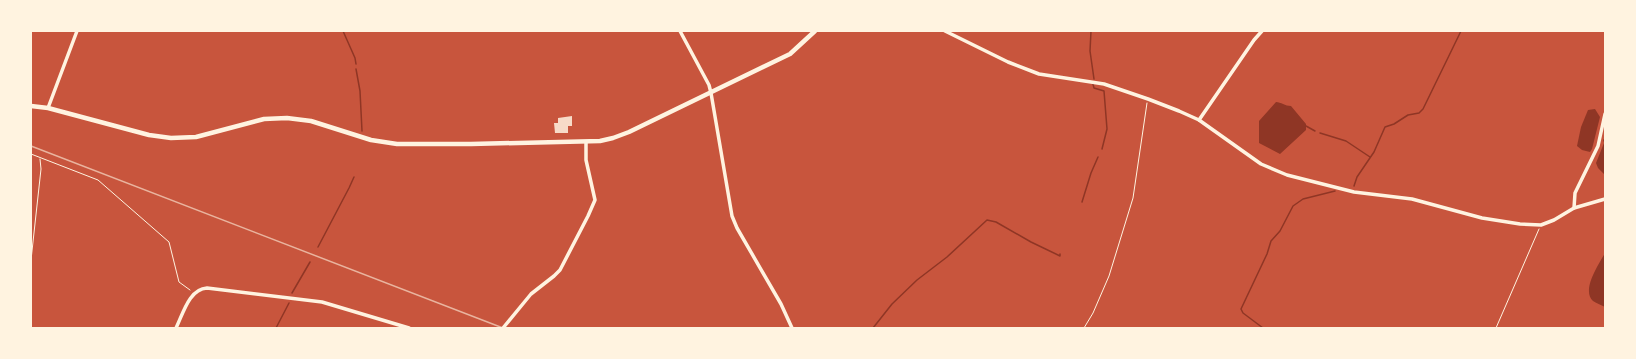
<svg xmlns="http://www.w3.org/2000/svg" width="1636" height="359" font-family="'PT Serif',serif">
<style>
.water{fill:#8f3625}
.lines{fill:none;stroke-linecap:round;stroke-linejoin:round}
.stream{stroke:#8f3625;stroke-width:1.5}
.building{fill:#f7dbc8}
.path{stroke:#fff3e0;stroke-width:1}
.minor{stroke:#fff3e0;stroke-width:3.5}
.tertiary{stroke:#fff3e0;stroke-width:4.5}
.rail{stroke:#e9b49f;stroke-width:1.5}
</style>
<rect width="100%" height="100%" fill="#c8553d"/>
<!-- water -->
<g class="water">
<path d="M1276 102C1281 102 1285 106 1291 106L1306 124V130L1280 154 1259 143V121Z"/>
<polygon points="1595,109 1600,117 1592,149 1590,152 1582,150 1577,146 1581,127 1588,110"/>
<polygon points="1605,138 1605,175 1598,168 1596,163 1604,143 1603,140"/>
<path d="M1605 253V307C1601 305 1596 303 1593 301 1581 290 1599 264 1605 253Z"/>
</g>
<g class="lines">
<!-- stream -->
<g class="stream">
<polyline points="343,31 355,58 356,64"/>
<polyline points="1091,31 1090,51 1094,79"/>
<polyline points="356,69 360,91 362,131"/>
<polyline points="1093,84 1094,88 1104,91 1107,129 1102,149"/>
<polyline points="1306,126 1315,131"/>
<polyline points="1320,133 1346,141 1370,157"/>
<polyline points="1354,186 1357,177 1374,152 1385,127 1394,124 1408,115 1419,113 1423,109 1461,31"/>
<polyline points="1082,202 1091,173 1098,157"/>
<polyline points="318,247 349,188 354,177"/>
<polyline points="292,293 310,262"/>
<polyline points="276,328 289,303"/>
<polyline points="873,328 892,304 917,280 947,257 987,220 996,222 1031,242 1060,256 1060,254"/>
<polyline points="1263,328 1243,313 1241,309 1267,254 1271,241 1280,231 1293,206 1303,199 1335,191"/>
</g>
</g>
<!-- building -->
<polygon class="building" points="572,116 572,126 568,126 568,133 555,133 554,123 558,123 558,118"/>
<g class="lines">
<!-- path -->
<g class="path">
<polyline points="31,154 98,180 169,242 179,282 190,290"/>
<polyline points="31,260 41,169 40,159"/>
<polyline points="1084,328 1093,313 1109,276 1133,198 1147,103"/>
<polyline points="1496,328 1539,229"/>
</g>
<!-- minor -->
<g class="minor">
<polyline points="680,31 709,85 711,93 732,216 737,228 781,304 792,328"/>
<polyline points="945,31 1008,62 1039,74 1104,84 1148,99 1179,111 1199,120 1261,164 1287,175 1354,192 1412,199 1482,218 1520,224 1541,225 1554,220 1574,208 1605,199"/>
<polyline points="48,108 77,31"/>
<polyline points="1199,120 1254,40 1262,31"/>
<polyline points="1574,208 1575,193 1598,146 1605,114"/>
<path d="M176 328C183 314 189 289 207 288L322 302 409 328"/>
<polyline points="503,328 531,294 554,276 560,270 588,216 595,200 586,160 586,142"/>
</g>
<!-- tertiary -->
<polyline class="tertiary" points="31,106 48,108 149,135 171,138 196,137 264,119 287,118 311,121 371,140 397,144 471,144 600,141 613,138 629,132 790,54 815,31"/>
<!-- rail -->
<polyline class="rail" points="31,146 503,328"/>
</g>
<!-- border -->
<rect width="1636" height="359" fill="none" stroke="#fff3e0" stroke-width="64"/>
</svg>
